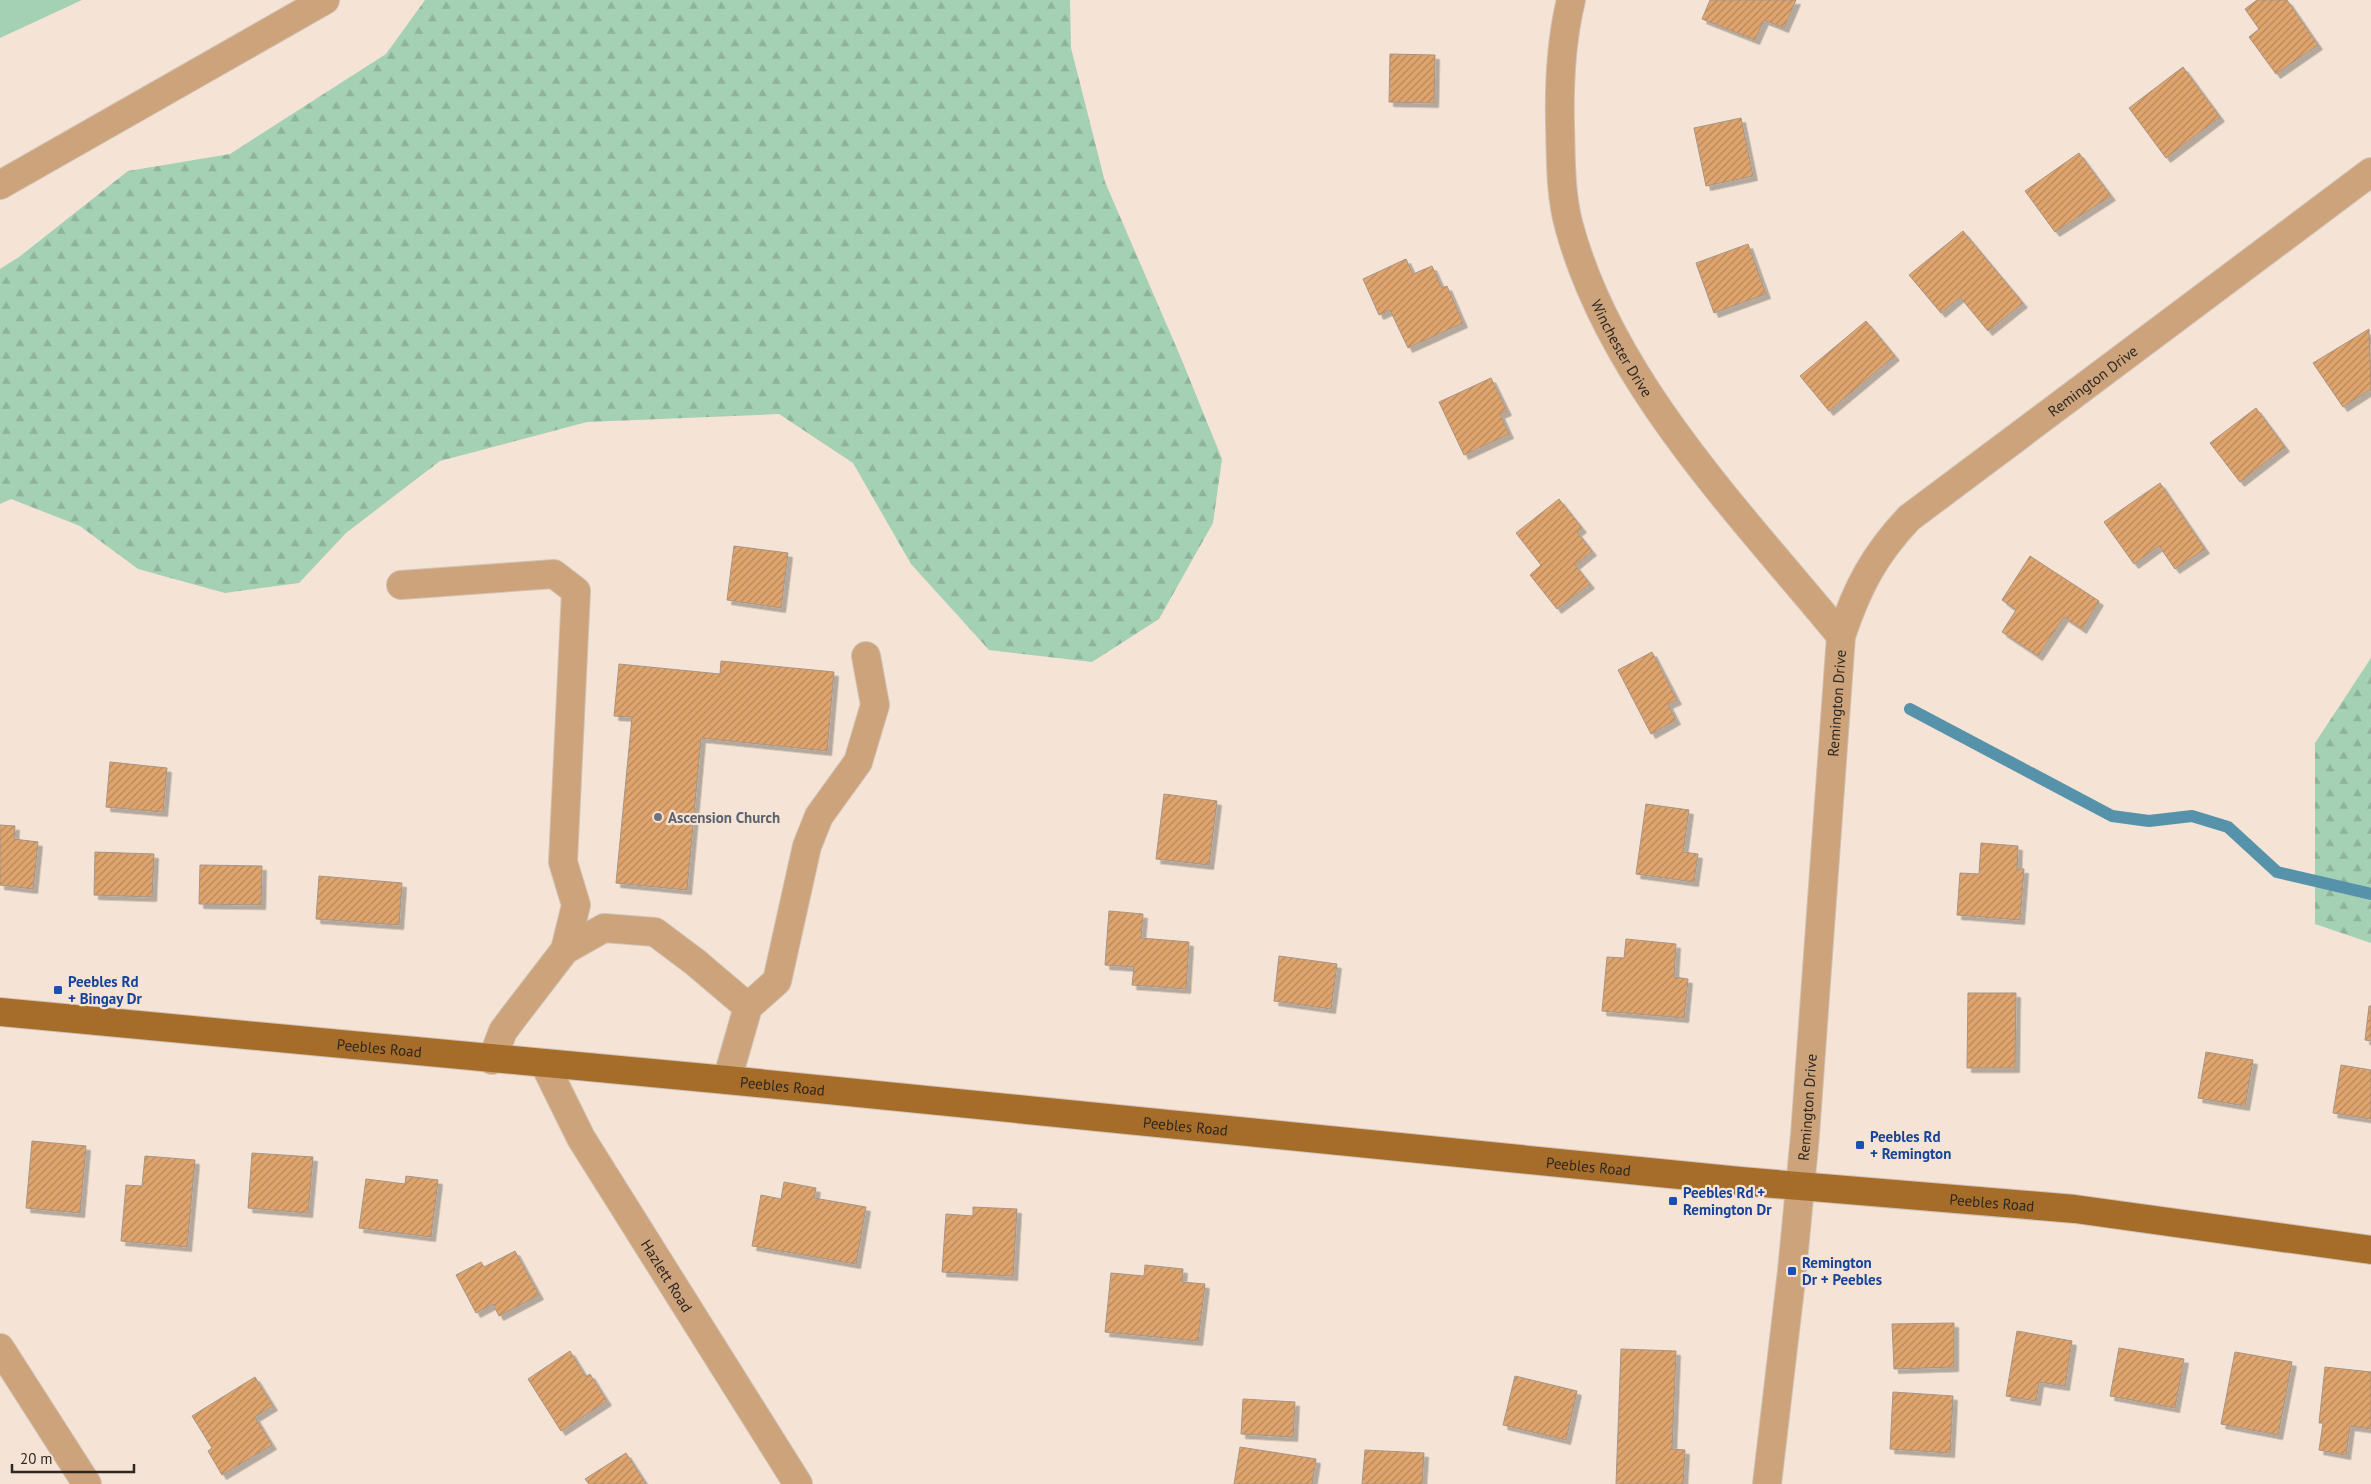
<svg xmlns="http://www.w3.org/2000/svg" width="2371" height="1484" font-family="'PT Sans',sans-serif">
<style>
.green{fill:#a4d0b4}
.forest{fill:url(#forest-firs)}
.lines{fill:none;stroke-linecap:round;stroke-linejoin:round}
.stream{stroke:#5693ab;stroke-width:12}
.building{fill:url(#building-hatch);stroke:#a59587;filter:url(#shadow)}
.minor-casing{stroke:#d1c2b5;stroke-width:30}
.major-casing{stroke:#d1c2b5;stroke-width:30}
.minor{stroke:#cca37b;stroke-width:28}
.major{stroke:#a56c2a;stroke-width:28}
.worship-dot{fill:#6b7280;stroke:#f5e4d5;stroke-width:2}
.transit-dot{fill:#1a4fb4;stroke:#f5e4d5;stroke-width:2}
.labels{text-anchor:middle;dominant-baseline:central;stroke-width:4.5;stroke-linejoin:round;paint-order:stroke}
.street-label{font-size:15px;fill:#2d2722;stroke:#f5e4d5}
.worship-label{font-size:15px;font-weight:bold;fill:#5b616d;stroke:#f5e4d5;text-anchor:start}
.transit-label{font-size:15px;font-weight:bold;fill:#164399;stroke:#f5e4d5;text-anchor:start}
</style>
<defs>
<pattern id="forest-firs" width="22" height="20" patternUnits="userSpaceOnUse" patternTransform="scale(1.25)"><rect width="22" height="20" fill="#a4d0b4"/><path d="M5 1l3.5 6h-7zM16 11l3.5 6h-7z" fill="#8eb39a"/></pattern>
<pattern id="building-hatch" width="6" height="6" patternUnits="userSpaceOnUse" patternTransform="scale(1.25)"><rect width="6" height="6" fill="#e0a56e"/><path d="M-1 1l2-2M0 6l6-6M5 7l2-2" fill="none" stroke="#b6865a"/></pattern>
<filter id="shadow"><feDropShadow dx="4.5" dy="4.5" stdDeviation="0" flood-color="#0004"/></filter>
</defs>
<rect width="100%" height="100%" fill="#f5e4d5"/>
<!-- green -->
<polygon class="green" points="0,0 82,0 0,38"/>
<!-- forest -->
<g class="forest">
<polygon points="425,0 1070,0 1071,48 1105,182 1181,358 1222,459 1213,523 1159,619 1092,662 989,650 911,564 853,463 779,414 587,422 440,461 346,533 299,583 225,593 138,569 80,526 11,499 0,504 0,269 19,257 128,171 230,154 386,54"/>
<polygon points="2371,658 2371,943 2315,924 2315,743"/>
</g>
<g class="lines">
<!-- stream -->
<polyline class="stream" points="1910,709 2112,816 2149,821 2192,816 2228,827 2277,872 2371,894"/>
</g>
<!-- building -->
<g class="building">
<polygon points="1710,0 1796,0 1784,28 1764,20 1755,40 1702,19"/>
<polygon points="2257,0 2287,0 2318,45 2276,74 2249,37 2259,29 2245,9"/>
<polygon points="1390,54 1435,55 1434,103 1389,102"/>
<polygon points="2183,67 2220,117 2166,158 2129,108"/>
<polygon points="1741,118 1753,176 1706,186 1694,128"/>
<polygon points="2079,153 2111,196 2055,232 2025,191"/>
<polygon points="1963,231 2023,303 1988,331 1960,297 1941,313 1909,275"/>
<polygon points="1748,244 1766,294 1714,313 1696,263"/>
<polygon points="1406,259 1413,274 1432,266 1442,288 1447,286 1463,323 1408,348 1390,310 1379,315 1363,279"/>
<polygon points="1866,321 1895,356 1829,411 1800,376"/>
<polygon points="2369,329 2371,389 2343,407 2313,363"/>
<polygon points="1491,378 1507,411 1500,414 1509,434 1464,455 1439,402"/>
<polygon points="2256,408 2285,447 2240,482 2210,443"/>
<polygon points="2160,483 2205,549 2175,569 2159,546 2134,564 2104,522"/>
<polygon points="1559,499 1582,528 1577,532 1592,551 1575,565 1590,584 1557,609 1530,575 1541,565 1516,533"/>
<polygon points="734,546 788,553 781,608 727,600"/>
<polygon points="2030,556 2099,601 2082,629 2064,617 2038,656 2002,632 2016,610 2002,600"/>
<polygon points="1652,652 1677,700 1668,704 1676,720 1651,734 1618,670"/>
<polygon points="721,661 834,672 827,751 701,738 687,890 616,883 632,717 614,716 619,664 720,674"/>
<polygon points="110,762 167,768 163,812 106,807"/>
<polygon points="1164,794 1217,801 1209,865 1156,859"/>
<polygon points="1646,804 1689,810 1683,852 1698,854 1694,882 1636,874"/>
<polygon points="0,825 15,826 14,839 38,842 33,889 0,885"/>
<polygon points="1981,843 2018,846 2017,869 2024,869 2020,920 1957,915 1960,873 1979,874"/>
<polygon points="95,852 154,854 152,897 94,895"/>
<polygon points="200,865 262,866 261,905 199,904"/>
<polygon points="319,876 402,883 399,925 316,919"/>
<polygon points="1109,911 1143,914 1141,938 1189,942 1186,989 1132,985 1134,967 1105,965"/>
<polygon points="1626,939 1676,944 1674,977 1688,979 1684,1018 1602,1011 1607,957 1624,958"/>
<polygon points="1279,956 1337,964 1331,1009 1274,1001"/>
<polygon points="1968,993 2016,993 2015,1068 1967,1068"/>
<polygon points="2369,1006 2371,1006 2371,1041 2365,1040"/>
<polygon points="2206,1052 2253,1060 2245,1106 2198,1098"/>
<polygon points="2341,1065 2371,1070 2371,1119 2333,1113"/>
<polygon points="32,1141 86,1146 80,1213 26,1208"/>
<polygon points="252,1153 313,1157 308,1213 248,1208"/>
<polygon points="145,1156 195,1160 187,1247 121,1241 126,1185 142,1186"/>
<polygon points="406,1176 438,1180 431,1237 359,1228 366,1179 405,1184"/>
<polygon points="784,1182 816,1188 814,1198 866,1207 856,1264 752,1246 761,1195 781,1199"/>
<polygon points="973,1207 1017,1209 1013,1276 942,1272 946,1214 973,1216"/>
<polygon points="515,1251 539,1295 499,1316 493,1304 476,1313 456,1275 481,1262 484,1267"/>
<polygon points="1145,1265 1183,1269 1182,1282 1205,1284 1198,1341 1105,1332 1111,1273 1144,1276"/>
<polygon points="1954,1323 1954,1367 1894,1369 1892,1324"/>
<polygon points="2017,1331 2072,1341 2065,1386 2039,1382 2036,1401 2006,1396"/>
<polygon points="2119,1348 2184,1359 2175,1408 2110,1396"/>
<polygon points="1621,1349 1676,1351 1672,1449 1685,1450 1683,1484 1616,1484"/>
<polygon points="570,1351 586,1377 590,1374 607,1401 561,1431 528,1379"/>
<polygon points="2235,1352 2292,1362 2278,1435 2221,1424"/>
<polygon points="2325,1367 2371,1372 2371,1429 2350,1426 2346,1455 2319,1450 2323,1423 2319,1423"/>
<polygon points="1515,1376 1577,1391 1566,1440 1503,1425"/>
<polygon points="255,1377 273,1406 255,1417 272,1445 222,1475 208,1451 212,1448 192,1416"/>
<polygon points="1893,1392 1953,1396 1950,1453 1890,1449"/>
<polygon points="1243,1399 1295,1402 1293,1437 1241,1434"/>
<polygon points="1240,1447 1316,1459 1312,1484 1234,1484"/>
<polygon points="1365,1450 1424,1453 1422,1484 1362,1484"/>
<polygon points="626,1453 646,1484 589,1484 585,1479"/>
</g>
<g class="lines">
<!-- minor casing -->
<g class="minor-casing">
<g id="minor">
<path id="s1" d="M1571 0C1561 41 1559 82 1560 124 1561 157 1560 194 1569 226 1611 382 1741 514 1841 636"/>
<polyline points="0,185 325,0"/>
<polyline points="401,585 554,574 576,591 563,862 576,905 565,950"/>
<polyline points="492,1060 503,1031 512,1019 565,950 604,928 655,932 695,962 748,1007"/>
<path id="s2" d="M544 1063 581 1138 798 1484"/>
<polyline points="727,1080 748,1007 777,981 807,846 819,816 858,762 875,705 866,656"/>
<polyline points="0,1348 87,1484"/>
<path id="s3" d="M1767 1484 1792 1271 1805 1135 1841 636C1857 588 1874 555 1909 518L2371 172"/>
</g>
</g>
<!-- major casing -->
<g class="major-casing">
<g id="major">
<path id="s4" d="M0 1012 727 1080 1740 1181 2075 1209 2371 1250"/>
</g>
</g>
<!-- minor -->
<use href="#minor" class="minor"/>
<!-- major -->
<use href="#major" class="major"/>
</g>
<!-- markers -->
<circle class="worship-dot" cx="658" cy="817" r="5"/>
<g class="transit-dot">
<rect x="53" y="985" width="10" height="10" rx="2.5"/>
<rect x="1855" y="1140" width="10" height="10" rx="2.5"/>
<rect x="1668" y="1196" width="10" height="10" rx="2.5"/>
<rect x="1787" y="1266" width="10" height="10" rx="2.5"/>
</g>
<g class="labels">
<!-- street labels -->
<g class="street-label">
<text stroke="none"><textPath href="#s1" startOffset="361">Winchester Drive</textPath></text>
<text stroke="none"><textPath href="#s3" startOffset="1218">Remington Drive</textPath></text>
<text stroke="none"><textPath href="#s3" startOffset="784">Remington Drive</textPath></text>
<text stroke="none"><textPath href="#s4" startOffset="381">Peebles Road</textPath></text>
<text stroke="none"><textPath href="#s4" startOffset="786">Peebles Road</textPath></text>
<text stroke="none"><textPath href="#s3" startOffset="379">Remington Drive</textPath></text>
<text stroke="none"><textPath href="#s4" startOffset="1191">Peebles Road</textPath></text>
<text stroke="none"><textPath href="#s4" startOffset="1596">Peebles Road</textPath></text>
<text stroke="none"><textPath href="#s4" startOffset="2001">Peebles Road</textPath></text>
<text stroke="none"><textPath href="#s2" startOffset="246">Hazlett Road</textPath></text>
</g>
<!-- worship labels -->
<g class="worship-label">
<text x="668" y="817">Ascension Church</text>
</g>
<!-- transit labels -->
<g class="transit-label">
<text x="68" y="981">Peebles Rd<tspan x="68" dy="17">+ Bingay Dr</tspan></text>
<text x="1870" y="1136">Peebles Rd<tspan x="1870" dy="17">+ Remington</tspan></text>
<text x="1683" y="1192">Peebles Rd +<tspan x="1683" dy="17">Remington Dr</tspan></text>
<text x="1802" y="1262">Remington<tspan x="1802" dy="17">Dr + Peebles</tspan></text>
</g>
</g>
<!-- scale -->
<path d="M12 1464v8h122v-8" fill="none" stroke="#2d2722" stroke-width="2.5"/>
<text x="20" y="1464" font-size="15" fill="#2d2722" stroke="#f5e4d5" stroke-width="4" paint-order="stroke">20 m</text>
</svg>
